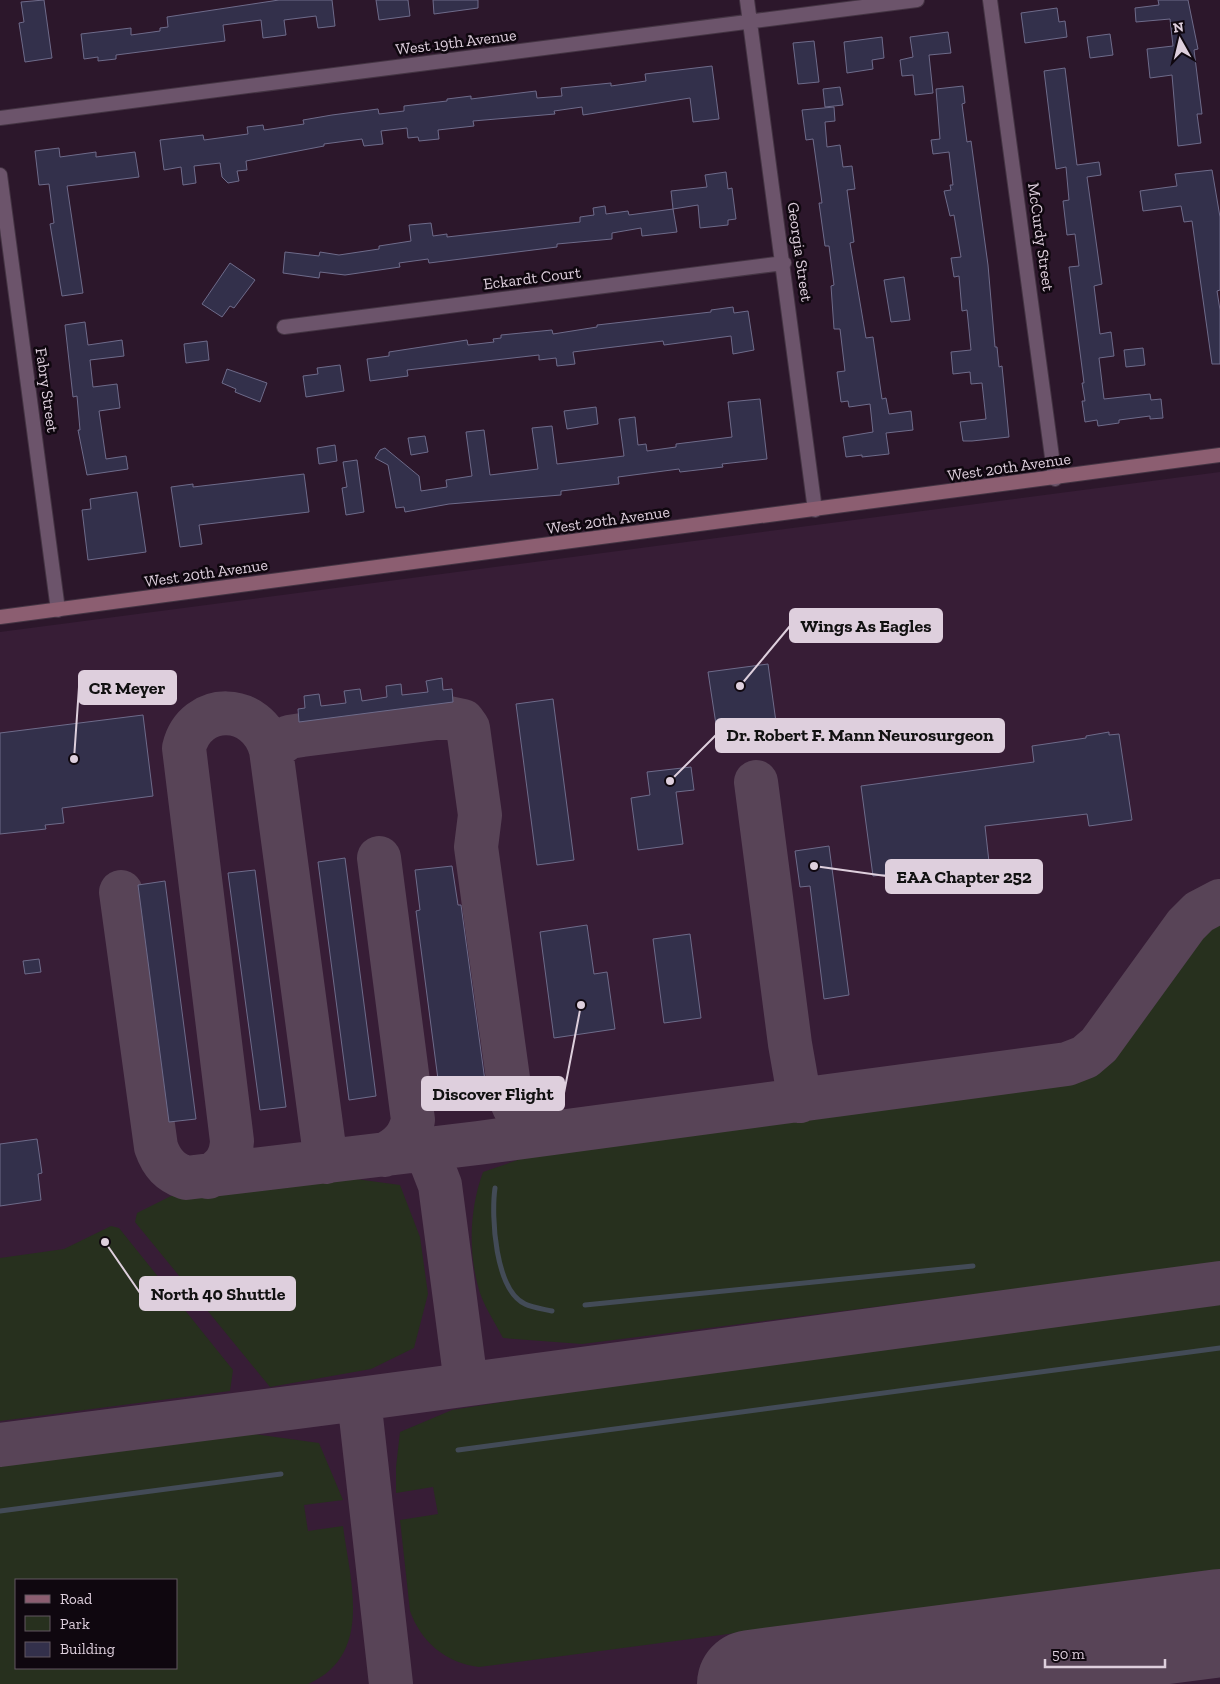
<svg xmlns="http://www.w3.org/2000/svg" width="1220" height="1684" viewBox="0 0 1220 1684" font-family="'Zilla Slab',serif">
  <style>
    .built { fill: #371d36; fill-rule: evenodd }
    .green { fill: #27301e; fill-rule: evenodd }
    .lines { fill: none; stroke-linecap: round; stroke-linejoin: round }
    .stream { stroke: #434b57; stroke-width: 5 }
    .taxiway { stroke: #584457; stroke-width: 44 }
    .runway { stroke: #584457; stroke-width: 108 }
    .building { fill: #33304b; stroke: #6e6b8a }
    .minor-casing { stroke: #443443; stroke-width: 16 }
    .secondary-casing { stroke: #443443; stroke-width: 16 }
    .minor { stroke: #6c546b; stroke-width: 14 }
    .secondary { stroke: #8c5e71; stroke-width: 14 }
    .labels { text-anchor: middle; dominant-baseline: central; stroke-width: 5; stroke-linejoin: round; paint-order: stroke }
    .street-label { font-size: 16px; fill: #decfdd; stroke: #0f070f }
    .leader { fill: none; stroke: #decfdd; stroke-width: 2 }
    .callout-dot { fill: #decfdd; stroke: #0f070f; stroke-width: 2 }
    .callout { fill: #decfdd; stroke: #decfdd; stroke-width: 2 }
    .callout-label { font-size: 18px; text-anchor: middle; font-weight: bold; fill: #111 }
  </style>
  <rect width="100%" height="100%" fill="#2c172b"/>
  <path class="built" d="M1220,472V1684H0V632ZM16,1580H176V1668H16Z"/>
  <path class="green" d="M1220,921V1263L582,1344L503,1338C495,1322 482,1304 478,1286C468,1250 470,1207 483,1172L538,1153L605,1137L1073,1075L1089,1068L1102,1058L1191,939L1207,926Z
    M341,1177L400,1185L420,1237L428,1294L414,1348L371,1369L270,1387L135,1222L137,1213L171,1196L188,1192Z
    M111,1226L119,1228L233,1370L230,1391L0,1421V1258L64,1249Z
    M1220,1304V1569L479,1667C446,1663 421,1642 410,1611L400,1520L438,1514L433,1487L396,1493V1467L400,1432L452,1410L583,1389V1386Z
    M247,1433L319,1443L343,1500L304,1505L308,1531L343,1526C350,1581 374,1655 308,1684H0V1465ZM16,1580H176V1668H16Z"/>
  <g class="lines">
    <path class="stream" d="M495,1188C491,1216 495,1290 525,1304C533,1308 544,1309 552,1311
      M585,1305L973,1266
      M458,1450L1220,1348
      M0,1511L281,1474"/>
    <path class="taxiway" d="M271,750L289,737L302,735L444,717L463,721L468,728L480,815L476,847L511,1100C518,1119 530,1128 549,1133
      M756,782L790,1044L800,1101
      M379,858L413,1120C409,1138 400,1147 384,1155
      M121,892L156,1147C162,1164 170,1172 186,1178L478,1143L1067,1064L1085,1057L1099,1045L1186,925L1199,912L1220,901
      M426,1149L440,1185L466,1383
      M208,1177C224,1168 231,1159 232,1141L184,748C195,701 258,702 271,750L326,1162
      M359,1399L391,1684
      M0,1445L359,1399L1220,1283"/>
    <path class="runway" d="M751,1684L1220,1623"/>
  </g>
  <path class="building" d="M44,0L52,58L25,62L19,23L24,22L21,2Z
    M279,0H332L335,26L318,28L316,16L284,20L286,35L263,38L261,20L223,25L225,41L116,55V59L98,61V57L84,59L81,34L131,28V35L160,31V28L168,27L167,17Z
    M376,0H408L410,16L379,20Z
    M433,0H478V8L434,14Z
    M1158,0H1188L1198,49L1194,50L1202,114H1197L1201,143L1178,146L1172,75L1150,78L1147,49L1173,46L1170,19L1136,22L1135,8L1159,5Z
    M1057,8L1059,22L1065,21L1067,37L1025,43L1021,13Z
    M948,32L951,53L929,55L933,93L915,95L913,75L902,76L900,60L913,57L910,37Z
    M1110,34L1113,55L1090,58L1087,37Z
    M882,37L884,58L872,60L873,69L847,73L844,42Z
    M814,41L819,82L798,84L793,43Z
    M712,66L719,119L693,122L690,98L583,115L582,107L554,111L555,114L473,121L474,126L438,130L439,139L419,141L418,137L408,138L407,128L381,131L383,144L364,146L362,139L324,144V146L246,161L247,170L237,171L239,181L228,183L222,177L220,163L194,166L196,183L183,185L181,167L164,170L160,140L203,135L204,140L248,134L247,127L263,125L264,130L304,124L303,120L332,115L378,109L379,114L404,111V106L447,101V99L471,96V99L536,91L537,98L562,96L561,88L611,83V86L646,81L645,74Z
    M1065,68L1077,165L1099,162L1101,175L1087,177L1102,284L1094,286L1100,334L1111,332L1114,356L1099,358L1104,399L1150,394L1151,400L1161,399L1163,418L1150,419V416L1119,420V423L1098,426L1097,420L1085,422L1082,401H1085L1082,383H1084L1069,267L1079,266L1075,234L1067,235L1063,201L1069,200L1066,167L1056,169L1044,71Z
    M963,86L965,103L962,104L967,142L971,141L988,265L995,347H997L999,367L1002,366L1009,437L972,441H963L960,422L986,419L982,383L971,384L970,372L953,374L951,352L971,350L967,310L962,311L959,276L954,277L951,258L961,257L954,215L950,216L944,191L951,190L950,185H953L949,152L933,154L931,140L940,139L936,89Z
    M840,87L843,105L825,107L823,89Z
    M834,107L835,121L825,122L827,147L840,145L843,167L852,166L855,189L847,190L854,242L850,243L866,338L873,337L882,399L886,398L889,414L911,411L913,430L886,433L889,454L862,457V455L846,457L843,437L873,432L870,404L849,407L848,401L841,402L837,372L845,371L840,329H834L831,286L834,285L829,246H825L819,203H822L813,139L806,140L802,110Z
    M59,148L60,157L96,152V157L135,152L139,177L67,186L83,293L62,296L50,224L54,223L49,184L39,185L35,151Z
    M1212,170L1220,217V290L1217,291L1220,310V364H1212L1192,221L1184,222L1181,206L1143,211L1140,191L1177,186L1175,174Z
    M726,172L728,189L732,188L736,219L728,220V225L700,228L698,205L673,209L671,191L707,187L705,175Z
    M605,206L606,214L628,211L629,215L673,209L677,232L642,236L641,228L612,233V239L557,244V247L429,263L428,259L399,263L400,267L345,275L320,272L319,278L283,273L285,252L319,256L320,252L339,255L379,249V246L411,241L409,225L431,223L433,236L447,234V237L580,222V217L594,215L593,208Z
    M230,263L255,280L234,308L230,306L222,317L202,304Z
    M904,277L910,320L891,322L884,280Z
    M733,307L734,313L748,311L754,350L733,354L731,336L664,345L663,341L573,352L575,364L557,366L556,358L539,360V355L407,370L408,376L370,381L367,359L389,356V352L467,340L468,345L494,342L493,339L501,338V335L552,330L553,334L597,327V325L711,312V310Z
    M85,322L88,345L122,340L124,356L90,360L93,387L117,384L120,408L99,411L106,459L126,456L128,469L87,475L78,430H80L77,396L73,397L65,325Z
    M207,341L209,360L186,363L184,344Z
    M1143,348L1145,365L1126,367L1124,350Z
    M340,365L344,391L306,397L303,376L318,374L317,368Z
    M227,369L267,383L260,402L235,392L236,389L222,383Z
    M760,399L767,459L722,464L723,467L680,472L679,469L618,477L619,484L561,491V495L449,504L405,512L404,507L396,508L388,465L375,458L380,450L385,448L419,476L421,491L447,487L446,480L472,476L466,432L484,430L490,475L538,469L532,428L552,426L557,464L624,456L619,419L635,417L638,445L646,444L647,451L676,447V444L732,437L728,402Z
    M596,407L598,424L567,429L564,411Z
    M425,436L428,452L411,455L408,438Z
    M335,445L337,461L319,464L317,448Z
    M357,460L364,512L346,515L342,488L347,487L343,462Z
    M304,474L309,512L199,525L202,544L180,547L171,487L193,484V487Z
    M137,492L146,552L88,560L82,510L91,509L90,499Z
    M768,664L776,722L717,731L708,672Z
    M442,678L443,690L452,689L453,702L299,722L298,709L305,708L304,696L319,694L321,706L346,703L344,691L360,689L362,701L387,697L386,686L401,684L402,695L428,692L426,681Z
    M553,699L574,860L537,865L516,704Z
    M143,715L153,796L62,808L64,823L45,825L46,829L0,834V733Z
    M1109,732V735L1119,734L1132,820L1089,826L1087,814L985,826L989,862L890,876L889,874L873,876L861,786L1034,762L1032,746L1086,738V736Z
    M691,767L694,790L676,792L683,844L638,850L631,798L650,795L647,772Z
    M829,846L849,995L824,999L810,886L800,887L795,851Z
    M345,858L376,1096L349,1100L318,862Z
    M452,866L458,905H461L485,1081L439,1087L416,911L420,910L415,870Z
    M255,870L286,1107L260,1110L228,873Z
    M165,881L196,1119L169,1122L138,885Z
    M587,925L594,974L607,972L615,1029L554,1038L540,932Z
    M690,934L701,1018L664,1023L653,939Z
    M39,959L41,972L25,974L23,961Z
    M37,1139L42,1173L38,1174L41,1200L0,1206V1144Z"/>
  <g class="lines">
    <defs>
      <path id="minor" d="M747,0L815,510
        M990,0L1055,479
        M0,118L917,0
        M0,175L58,610
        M284,327L784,263"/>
      <path id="secondary" d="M0,617L1220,455"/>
    </defs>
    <use href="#minor" class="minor-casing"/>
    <use href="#secondary" class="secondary-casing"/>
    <use href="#minor" class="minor"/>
    <use href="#secondary" class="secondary"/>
  </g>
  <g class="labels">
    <g class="street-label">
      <text transform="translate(456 42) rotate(-7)">West 19th Avenue</text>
      <text transform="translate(1041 237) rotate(82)">McCurdy Street</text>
      <text transform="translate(800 252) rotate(82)">Georgia Street</text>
      <text transform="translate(532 278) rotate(-7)">Eckardt Court</text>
      <text transform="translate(47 390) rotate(82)">Fabry Street</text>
      <text transform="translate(1009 467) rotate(-8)">West 20th Avenue</text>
      <text transform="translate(608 520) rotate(-8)">West 20th Avenue</text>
      <text transform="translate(206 573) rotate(-8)">West 20th Avenue</text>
    </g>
  </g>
  <path class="leader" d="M740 686L790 626M74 759L79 687M670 781L716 735M814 866L886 876M581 1005L564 1093M105 1242L140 1293"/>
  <g class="callout-dot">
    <circle cx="740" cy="686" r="5"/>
    <circle cx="74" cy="759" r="5"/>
    <circle cx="670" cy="781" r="5"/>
    <circle cx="814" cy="866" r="5"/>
    <circle cx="581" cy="1005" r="5"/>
    <circle cx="105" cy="1242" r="5"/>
  </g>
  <g class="callout">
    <rect x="790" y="609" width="152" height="33" rx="5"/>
    <rect x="79" y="671" width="97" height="33" rx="5"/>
    <rect x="716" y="719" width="288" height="33" rx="5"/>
    <rect x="886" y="860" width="156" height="33" rx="5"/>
    <rect x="422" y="1077" width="142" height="33" rx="5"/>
    <rect x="140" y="1277" width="155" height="33" rx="5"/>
  </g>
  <g class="callout-label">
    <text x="866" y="632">Wings As Eagles</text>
    <text x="127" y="694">CR Meyer</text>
    <text x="860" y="741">Dr. Robert F. Mann Neurosurgeon</text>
    <text x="964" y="883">EAA Chapter 252</text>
    <text x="493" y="1100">Discover Flight</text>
    <text x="218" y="1300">North 40 Shuttle</text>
  </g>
  <rect x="15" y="1579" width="162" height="90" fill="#0f070f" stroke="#625761"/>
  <rect x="25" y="1595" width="25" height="8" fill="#8c5e71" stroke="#625761"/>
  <text x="60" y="1604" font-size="15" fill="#decfdd">Road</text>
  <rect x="25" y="1616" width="25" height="15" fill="#27301e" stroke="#625761"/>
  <text x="60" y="1629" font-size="15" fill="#decfdd">Park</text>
  <rect x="25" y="1642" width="25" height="15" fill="#33304b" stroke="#625761"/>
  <text x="60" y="1654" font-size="15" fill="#decfdd">Building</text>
  <g transform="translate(1180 40) rotate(352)" stroke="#0f070f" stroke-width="4" paint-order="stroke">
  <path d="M0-4L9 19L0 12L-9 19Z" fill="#decfdd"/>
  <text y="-8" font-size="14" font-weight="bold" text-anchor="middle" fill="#decfdd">N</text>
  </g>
  <path d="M1045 1659v8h120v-8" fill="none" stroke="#decfdd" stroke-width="2.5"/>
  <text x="1052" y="1659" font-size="15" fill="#decfdd" stroke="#0f070f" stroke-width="4" paint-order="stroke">50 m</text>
</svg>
